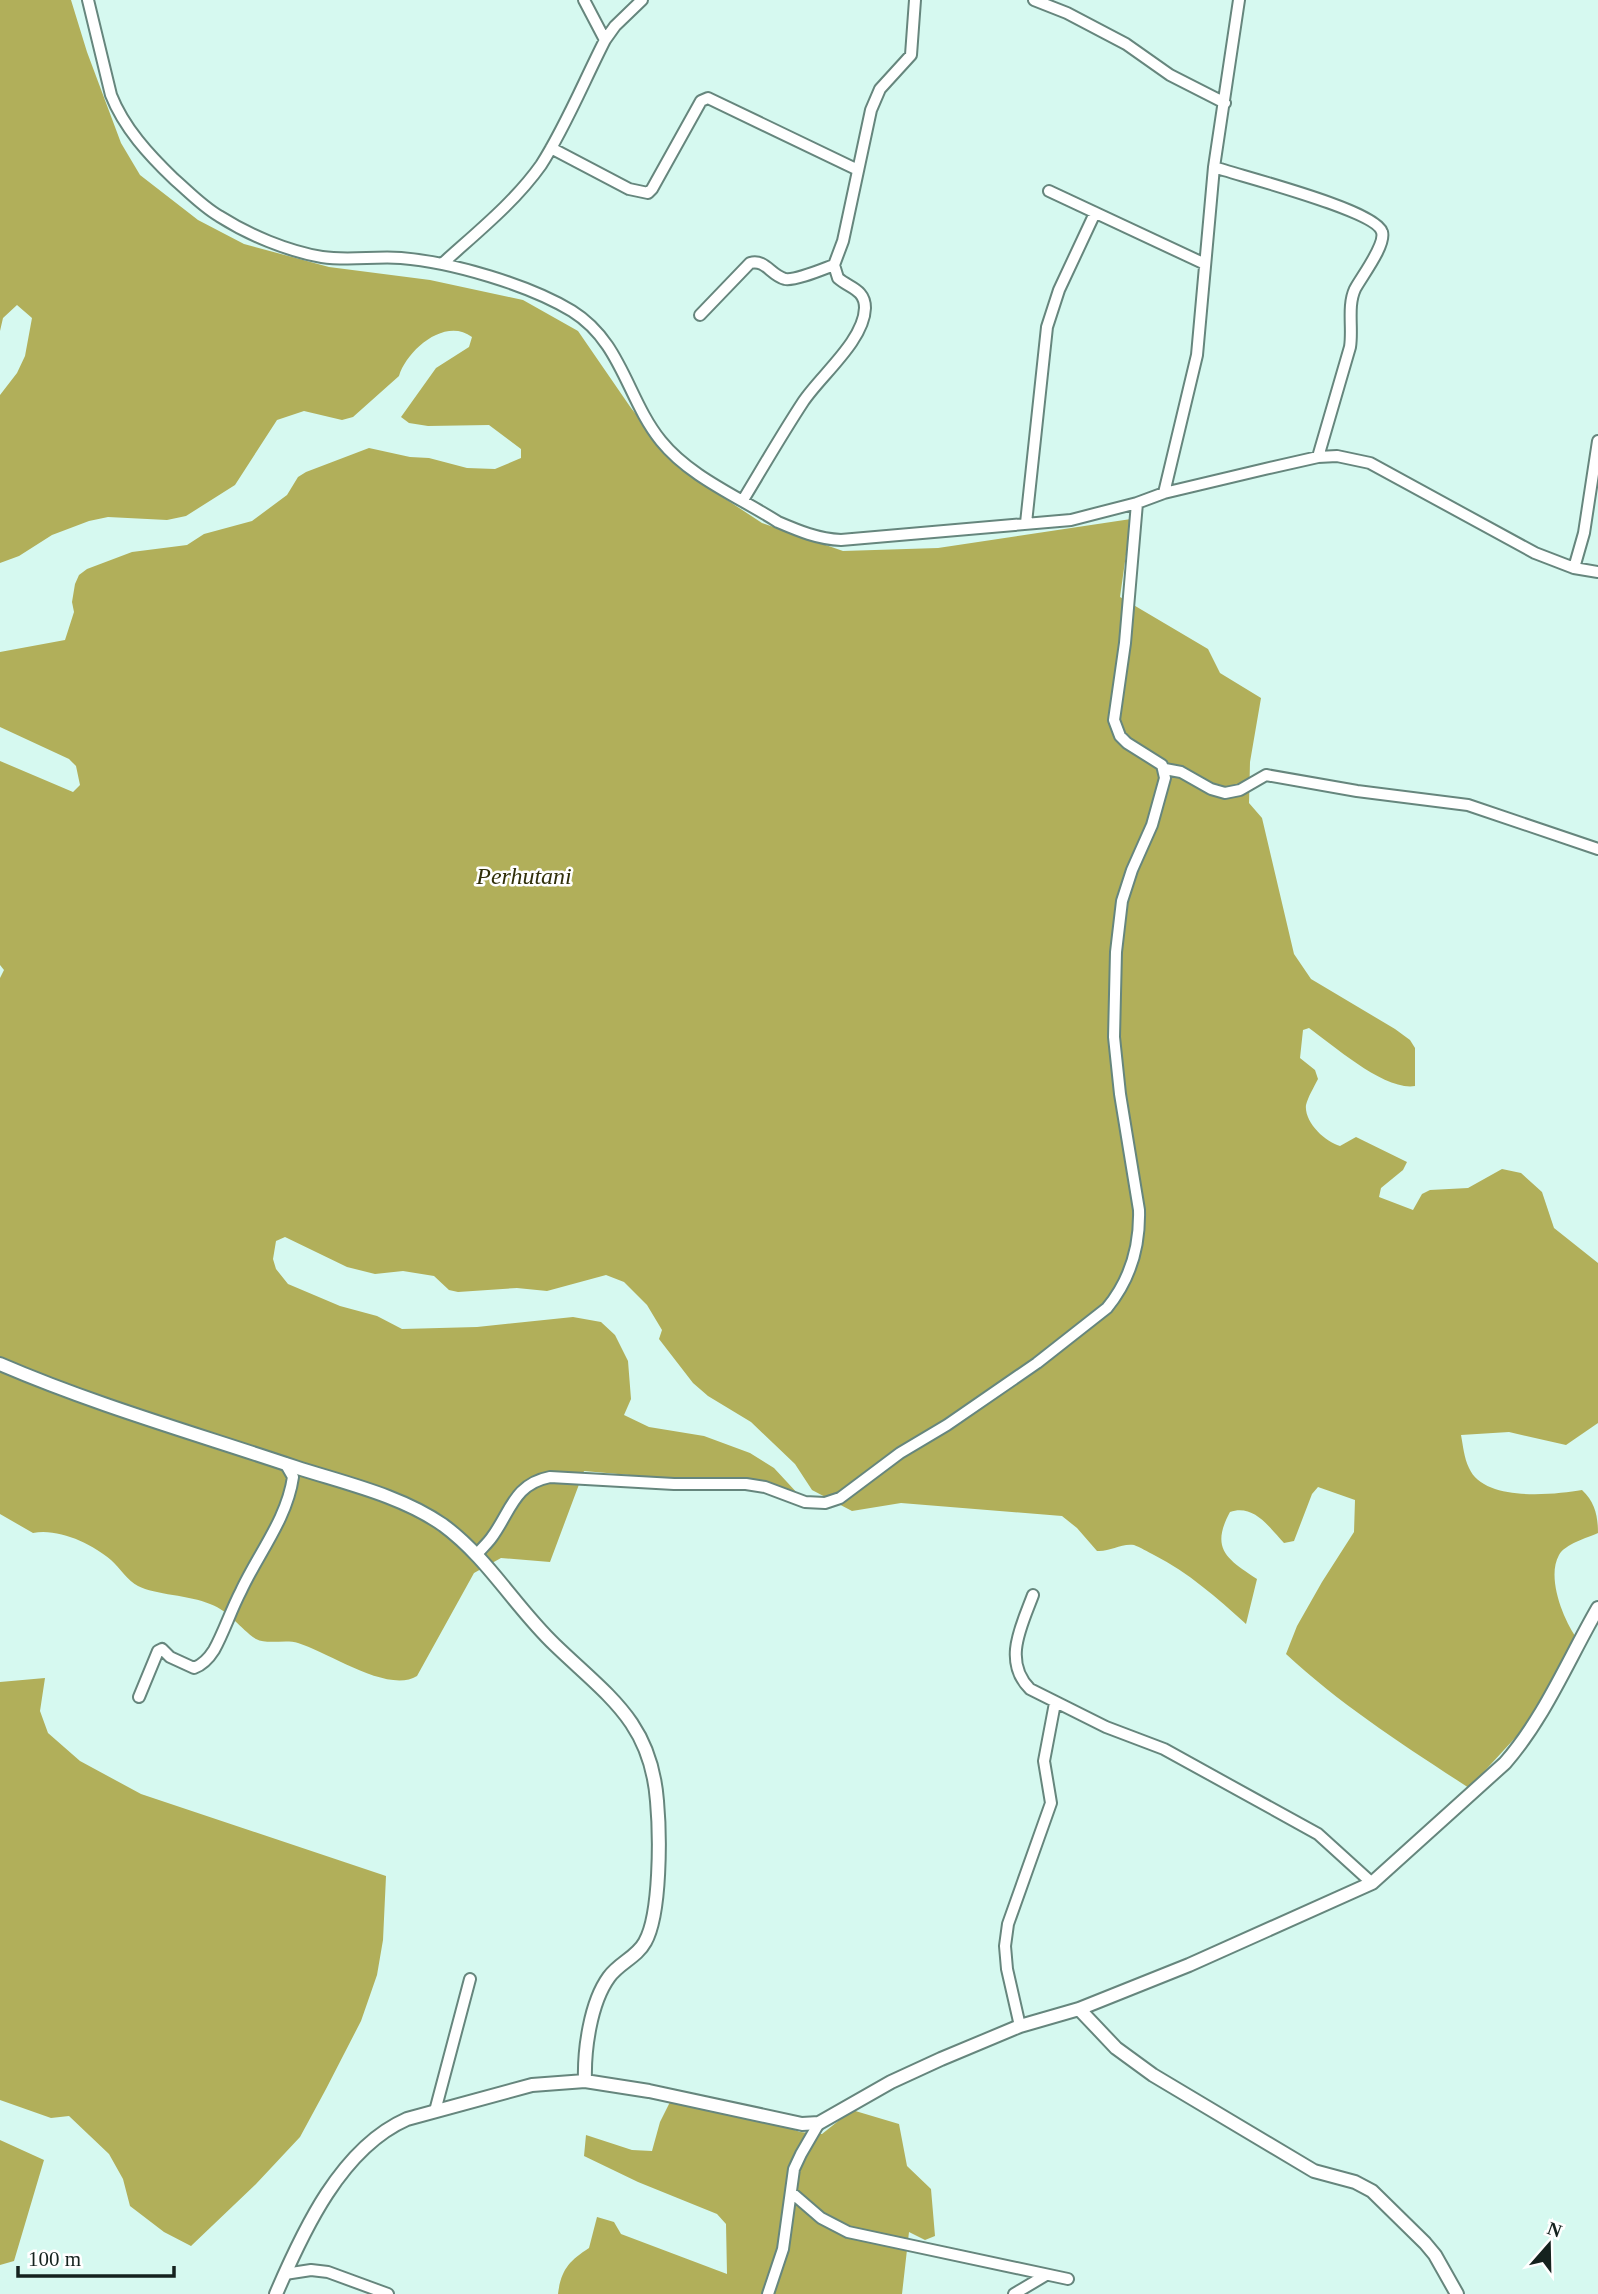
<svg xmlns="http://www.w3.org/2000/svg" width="1598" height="2294" viewBox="0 0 1598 2294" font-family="'Times New Roman',serif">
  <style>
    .forest { fill: #b1af5a }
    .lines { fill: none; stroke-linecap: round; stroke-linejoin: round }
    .minor-casing { stroke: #66867d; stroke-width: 14 }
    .tertiary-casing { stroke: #66867d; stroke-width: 16 }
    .minor { stroke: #fff; stroke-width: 10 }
    .tertiary { stroke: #fff; stroke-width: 12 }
    .labels { text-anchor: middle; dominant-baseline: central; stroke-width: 5; stroke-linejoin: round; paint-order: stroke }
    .park-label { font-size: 24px; font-style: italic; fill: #31300a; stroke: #fff }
  </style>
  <rect width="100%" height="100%" fill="#d6f9f0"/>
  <path class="forest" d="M0,0H71L87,52L121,143L140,175L198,220L244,244L329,267L430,280L523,300L578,331L631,408L680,469L762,523L843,551L938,548L1131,519L1120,597L1208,649L1220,673L1261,698L1250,762L1249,803L1262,818L1294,954L1311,979L1395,1029L1410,1040L1415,1048V1086C1385,1091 1334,1046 1309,1028L1303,1030L1300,1058L1315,1070L1318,1079C1314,1087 1308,1097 1306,1105C1304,1122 1325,1142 1340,1146L1356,1137L1407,1162L1403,1170L1381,1188L1379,1197L1413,1210L1422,1194L1430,1190L1468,1188L1502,1169L1521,1173L1542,1192L1554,1228L1598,1263V1423L1566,1445L1509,1432L1461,1435C1463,1445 1464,1458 1469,1468C1484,1502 1552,1495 1582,1490C1595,1502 1598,1516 1598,1533C1587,1538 1565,1544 1559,1555C1546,1578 1564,1621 1578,1640L1539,1712L1469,1788C1405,1746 1342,1706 1286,1654L1297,1626L1322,1582L1354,1532L1355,1500L1318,1487L1312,1494L1294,1541L1284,1543C1269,1527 1254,1504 1230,1512C1210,1549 1227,1559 1257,1579L1246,1624C1216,1597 1189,1573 1154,1555C1148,1552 1140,1547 1134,1545C1121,1543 1110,1552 1097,1551L1077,1528L1062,1516L901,1503L852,1511L812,1490L795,1464L751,1422L708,1396L693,1383L659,1339L662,1330L647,1305L624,1282L606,1275L547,1291L517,1288L458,1292L449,1290L434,1276L403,1271L375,1274L347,1267L285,1237L276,1241L273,1259L276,1269L288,1284L340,1306L377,1316L402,1329L477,1327L573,1317L601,1322L615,1335L628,1361L631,1399L624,1415L649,1427L704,1436L750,1453L774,1468L799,1495L753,1479L686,1480L584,1471L550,1562L501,1558L474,1573L417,1676C388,1694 328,1652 298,1643C286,1639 267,1645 256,1639C239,1628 231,1612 210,1604C190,1595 155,1595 138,1586C128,1581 120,1568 111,1560C92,1544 59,1528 33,1533L0,1514V978L4,970L0,965V761L73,792L80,785L76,766L69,759L0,727V652L65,640L74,612L72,602L75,584L79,575L87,569L132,552L187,545L204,534L252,521L287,495L298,477L306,472L369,448L410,457L429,458L467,468L495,469L521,458V449L489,425L428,426L409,423L401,417L436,368L469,347L472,337C445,317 407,350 399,376L353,417L342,420L304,411L277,420L235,485L186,516L167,520L108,517L89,521L52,535L19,556L0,563V395L17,373L25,356L32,318L17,305L3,318L0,331Z
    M45,1678L40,1711L48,1733L80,1761L141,1794L386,1876L383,1940L377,1975L361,2021L326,2089L300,2137L256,2184L191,2246L164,2232L130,2206L123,2179L109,2154L69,2116L51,2118L0,2100V1682Z
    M671,2100L767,2120L800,2132L822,2134L852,2110L899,2124L907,2166L931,2189L935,2236L925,2240L909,2232L902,2294H558C561,2270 569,2261 589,2248L597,2217L614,2222L621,2234L727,2274L726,2224L717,2214L638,2182L584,2156L586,2135L632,2150L652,2151L660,2122Z
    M0,2140L44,2160L14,2261L0,2265Z"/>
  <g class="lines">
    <defs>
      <path id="minor" d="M88,0L111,95C124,128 149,155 174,179C189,192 202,206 219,216C249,235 287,251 322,257C348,261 375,256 401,258C452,262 529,285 572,311C622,342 627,399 661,441C690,477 739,497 778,522C799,531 818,539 841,540L1071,520L1137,503L1164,493L1265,469L1318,457L1337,456L1370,463L1535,553L1574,568L1598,572
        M584,0L605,40
        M1034,0L1067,13L1126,44L1170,75L1225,103
        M551,148L629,189L648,193L652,189L701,101L708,98L858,170
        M1214,167C1240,176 1376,210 1382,232C1386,245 1362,276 1355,289C1347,306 1353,329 1350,347L1318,457
        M1049,191L1205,264
        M442,264C476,233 514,203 541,165C566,126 584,81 605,40L615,26L642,0
        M700,315L750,263C766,259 770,275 785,279C795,281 823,269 834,265
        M1164,493L1197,355L1214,167L1239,0
        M743,500C763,467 782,434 803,402C820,376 864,341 865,308C865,289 849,288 838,278L834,265L843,241L871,110L880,89L911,55L915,0
        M1026,523L1047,327L1059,290L1095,213
        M1574,568L1584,533L1598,441
        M1165,769L1181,772L1211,789L1225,793L1240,790L1266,775L1357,791L1468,805L1598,849
        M477,1554C482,1548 488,1543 492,1537C511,1511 514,1484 550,1477L674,1484H746L765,1487L805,1502L825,1503L840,1498L900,1453L947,1425L1037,1363L1107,1308C1130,1280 1140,1246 1139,1210L1120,1094L1114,1037L1116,952L1122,901L1132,870L1152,825L1165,778L1162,765L1127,743L1120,736L1114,720L1125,643L1137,503
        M1033,1595C1022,1625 1002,1661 1030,1689L1106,1727L1164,1749L1318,1834L1372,1883
        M139,1697L158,1651L162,1649L170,1657L194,1668C202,1665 209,1658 214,1650C224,1632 231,1610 241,1591C258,1554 287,1519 293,1477L285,1463
        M1020,2026L1007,1969L1005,1946L1008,1924L1051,1803L1044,1761L1055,1703
        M435,2111L470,1979
        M792,2193L821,2218L848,2232L1068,2279
        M285,2274L311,2270L328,2272L388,2294
        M768,2294L783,2249L794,2169L801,2154L819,2123
        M1014,2294L1046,2275"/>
      <path id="tertiary" d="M0,1364C95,1405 197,1434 295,1467C344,1483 400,1495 443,1525C488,1558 515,1607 555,1645C608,1696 651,1722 657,1801C660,1834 661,1914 645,1942C637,1957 619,1963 609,1977C590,2003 584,2051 585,2081
        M1079,2009L1116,2048L1153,2075L1314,2171L1355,2182L1372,2191L1425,2243L1435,2255L1457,2294
        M276,2294C303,2231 341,2148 407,2119L532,2085L585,2081L649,2091L802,2124L819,2123L891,2082L941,2059L1020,2026L1079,2009L1189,1965L1372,1883L1505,1763C1545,1717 1568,1660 1598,1608"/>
    </defs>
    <use href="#minor" class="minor-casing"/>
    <use href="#tertiary" class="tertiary-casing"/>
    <use href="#minor" class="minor"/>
    <use href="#tertiary" class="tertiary"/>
  </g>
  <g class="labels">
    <g class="park-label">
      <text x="524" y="876">Perhutani</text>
    </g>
  </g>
  <g transform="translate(1549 2245) rotate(20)" stroke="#ffffff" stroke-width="5" paint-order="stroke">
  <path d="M0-5L12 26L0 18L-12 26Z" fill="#15221e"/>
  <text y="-10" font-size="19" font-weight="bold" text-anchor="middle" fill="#15221e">N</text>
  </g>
  <path d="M18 2266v10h156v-10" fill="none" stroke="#15221e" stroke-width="3.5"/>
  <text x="28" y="2266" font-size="21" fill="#15221e" stroke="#ffffff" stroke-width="5" paint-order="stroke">100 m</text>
</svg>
